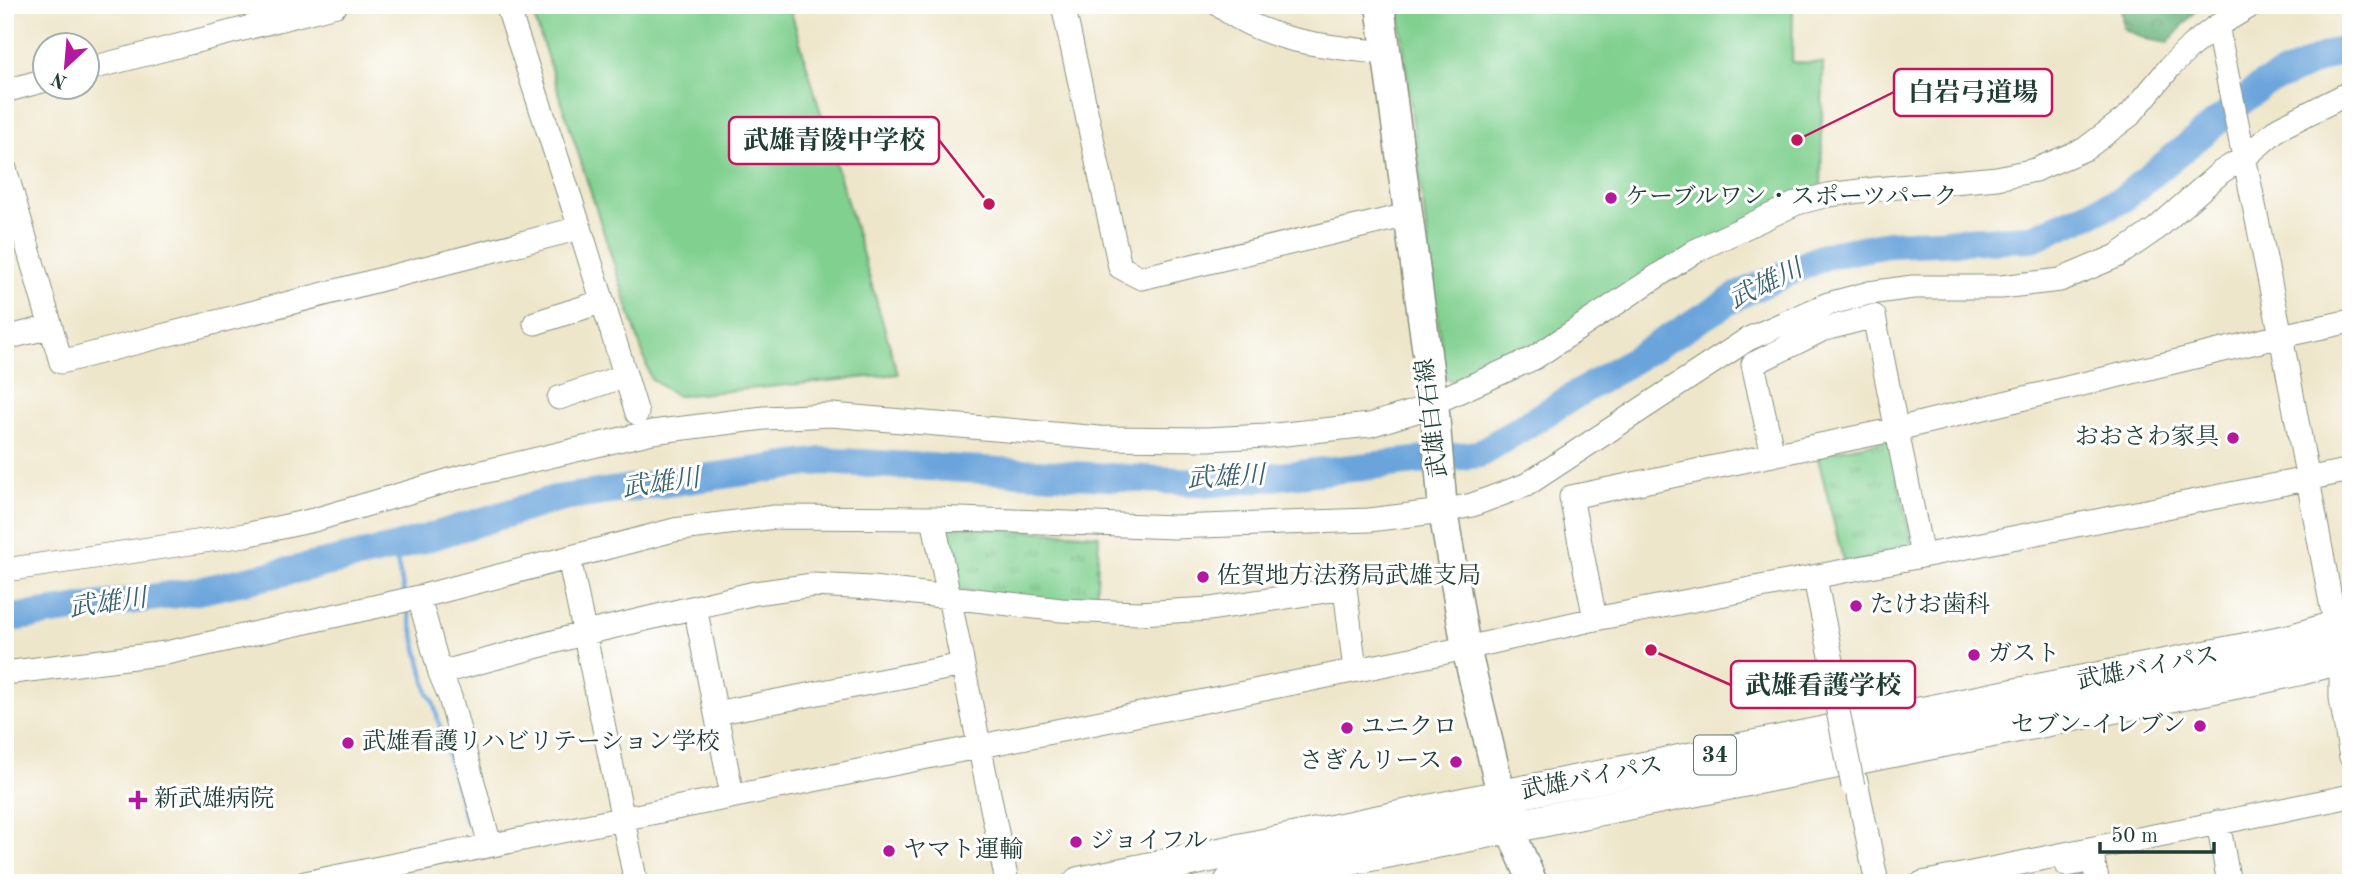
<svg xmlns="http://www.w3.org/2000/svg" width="2356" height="888" viewBox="0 0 2356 888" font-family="'Old Standard TT','Noto Serif JP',serif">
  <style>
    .forest { fill: url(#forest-crowns); stroke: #447857; stroke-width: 2 }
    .park { fill: url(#park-tufts); stroke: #508662; stroke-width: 2 }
    .pitch { fill: #81d090; stroke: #508662; stroke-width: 2 }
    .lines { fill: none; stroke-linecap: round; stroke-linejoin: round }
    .stream { stroke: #6ba4db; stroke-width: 4.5 }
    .river { stroke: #6ba4db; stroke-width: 28 }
    .minor-casing { stroke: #86927f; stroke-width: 25 }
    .major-casing { stroke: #86927f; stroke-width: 31 }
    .highway-casing { stroke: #86927f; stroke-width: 34 }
    .minor { stroke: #fff; stroke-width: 23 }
    .major { stroke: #fff; stroke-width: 28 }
    .highway { stroke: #fff; stroke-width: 32 }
    .minor-bridge-casing { stroke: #86927f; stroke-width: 25; stroke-linecap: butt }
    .minor-bridge { stroke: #fff; stroke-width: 23 }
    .poi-dot { fill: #b5179e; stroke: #fff; stroke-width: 2.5 }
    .labels { text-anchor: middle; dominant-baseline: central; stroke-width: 6; stroke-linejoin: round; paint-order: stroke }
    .shield { fill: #fff; stroke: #627771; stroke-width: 2 }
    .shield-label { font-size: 23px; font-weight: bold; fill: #1f3d34 }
    .poi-label { font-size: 24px; fill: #1f3d34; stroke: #fff; text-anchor: start }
    .street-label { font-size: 24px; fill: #1f3d34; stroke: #fff }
    .water-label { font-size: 26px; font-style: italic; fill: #3a616e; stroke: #fff }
    .leader { fill: none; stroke: #c2185b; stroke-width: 2.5 }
    .callout-dot { fill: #c2185b; stroke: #fff; stroke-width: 2.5 }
    .callout { fill: #fff; stroke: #c2185b; stroke-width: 2.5 }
    .callout-label { font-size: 26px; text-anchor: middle; font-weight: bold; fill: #1f3d34 }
  </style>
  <defs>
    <pattern id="forest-crowns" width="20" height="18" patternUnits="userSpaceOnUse" patternTransform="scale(1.75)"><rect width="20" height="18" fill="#68b27a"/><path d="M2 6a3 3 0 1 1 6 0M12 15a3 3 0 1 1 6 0" fill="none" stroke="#559265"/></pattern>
    <pattern id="park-tufts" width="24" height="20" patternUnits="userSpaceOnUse" patternTransform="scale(1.75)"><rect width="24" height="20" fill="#81d090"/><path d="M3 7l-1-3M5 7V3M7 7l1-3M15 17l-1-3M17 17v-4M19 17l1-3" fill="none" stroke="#69aa76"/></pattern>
  </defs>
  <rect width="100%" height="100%" fill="#fff"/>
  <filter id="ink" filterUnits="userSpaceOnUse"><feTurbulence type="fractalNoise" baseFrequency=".0143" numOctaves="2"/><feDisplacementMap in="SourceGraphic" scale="14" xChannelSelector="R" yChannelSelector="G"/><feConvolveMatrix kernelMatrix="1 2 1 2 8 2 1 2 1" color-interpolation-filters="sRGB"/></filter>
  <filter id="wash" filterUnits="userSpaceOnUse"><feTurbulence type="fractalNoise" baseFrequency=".00686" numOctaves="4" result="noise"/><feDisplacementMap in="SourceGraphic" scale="28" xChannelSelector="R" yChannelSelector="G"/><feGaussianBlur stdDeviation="1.57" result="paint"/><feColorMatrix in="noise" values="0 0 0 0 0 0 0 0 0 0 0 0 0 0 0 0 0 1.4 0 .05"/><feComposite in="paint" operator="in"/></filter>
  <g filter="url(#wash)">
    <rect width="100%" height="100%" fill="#eee6ca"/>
    <path class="forest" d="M2121,5H2200L2168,43L2146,39L2123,28Z"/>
    <path class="park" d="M1890,440L1913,550L1844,564L1817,454Z
      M949,526L1099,535L1096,607L954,589L942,533Z
      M2085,870L2088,883H2019Z"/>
    <path class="pitch" d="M534,5H789L898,374L677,396L651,379L532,10Z
      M1398,5H1793L1792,62L1823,63L1821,192L1532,349L1454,382L1445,378Z"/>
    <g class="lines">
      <path class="stream" d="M394,548L404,592
        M407,607L428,693L433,701L466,822"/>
      <path class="river" d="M5,619L198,591L394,548L555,499L822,461L1215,483L1479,454L1739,295L1825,256L1888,244L2032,238L2121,200L2262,85L2351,45"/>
    </g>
  </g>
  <g filter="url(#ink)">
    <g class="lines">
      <defs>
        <path id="minor" d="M1063,5L1120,267L1141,278L1408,215
          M1219,5C1267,43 1327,46 1386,53
          M2217,26L2281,336L2341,656V698L2351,757
          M88,69L336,5
          M5,91L46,80
          M5,169L51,327
          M580,228L637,413
          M535,323L601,302
          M5,338L51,327L61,362L580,228L507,5
          M559,398L624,376
          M1773,455L1753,364L1822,330L1874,316L1922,556
          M933,518L1006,877
          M569,558L636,883
          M5,570L245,535L314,520L457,478L652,432L764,418L832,415L1100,438L1207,439L1266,436L1370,425L1413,412L1534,358L1695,251L1797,203L1828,195L1876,189L1997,178L2035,170L2085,149L2130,115L2170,67L2192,45L2217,26L2252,5
          M1816,584L1842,709
          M419,597L440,673
          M695,607L732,795
          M1595,619L1571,497L1897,429L2281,336L2351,321
          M5,673L166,653L419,597L674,530L775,517L933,518L1174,527L1369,520L1443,511L1472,505L1526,485L1748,339L1828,304L1869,293L1913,287H2001L2060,280L2117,256L2156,229L2221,172L2245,157L2279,128L2351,92
          M716,713L962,665
          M1856,781L1877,883
          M2218,822L2229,883
          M490,845L450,697L440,673L586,633L755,593L813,585L872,588L1061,610L1139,613L1210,609L1345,588L1355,670
          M2067,865L2093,860L2098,883
          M305,883L1466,648L1595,619L1922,556L2351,470
          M1922,883L2351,796"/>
        <path id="major" d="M1380,5L1435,413L1443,511L1466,648L1509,827L1533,883"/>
        <path id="highway" d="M1079,883L1502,796L2292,640L2335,627L2351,625
          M1230,883L2259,678L2300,669L2351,655"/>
      </defs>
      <use href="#minor" class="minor-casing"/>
      <use href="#major" class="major-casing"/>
      <use href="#highway" class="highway-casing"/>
      <use href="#minor" class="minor"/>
      <use href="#major" class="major"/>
      <use href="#highway" class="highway"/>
      <defs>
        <path id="minor-bridge" d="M1837,706L1853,786"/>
      </defs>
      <use href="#minor-bridge" class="minor-bridge-casing"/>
      <use href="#minor-bridge" class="minor-bridge"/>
    </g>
  </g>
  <g class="poi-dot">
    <circle cx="1611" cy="198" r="7"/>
    <circle cx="2233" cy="438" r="7"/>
    <circle cx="1203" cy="577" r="7"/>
    <circle cx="1856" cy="606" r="7"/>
    <circle cx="1974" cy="655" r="7"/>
    <circle cx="2200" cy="726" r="7"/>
    <circle cx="1347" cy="728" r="7"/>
    <circle cx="348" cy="743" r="7"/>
    <circle cx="1456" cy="762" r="7"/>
    <path d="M134.5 789.5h7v7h7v7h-7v7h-7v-7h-7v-7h7z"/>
    <circle cx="1076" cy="842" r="7"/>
    <circle cx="889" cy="851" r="7"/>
  </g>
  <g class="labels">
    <rect class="shield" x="1694" y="735.5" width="42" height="39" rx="5"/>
    <g class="shield-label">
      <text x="1715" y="755">34</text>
    </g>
    <g class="poi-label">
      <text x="1625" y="198">ケーブルワン・スポーツパーク</text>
      <text x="2219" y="438" text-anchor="end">おおさわ家具</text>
      <text x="1217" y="577">佐賀地方法務局武雄支局</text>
      <text x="1870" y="606">たけお歯科</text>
      <text x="1988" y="655">ガスト</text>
      <text x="2186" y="726" text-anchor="end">セブン-イレブン</text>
      <text x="1361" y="728">ユニクロ</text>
      <text x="362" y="743">武雄看護リハビリテーション学校</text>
      <text x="1442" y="762" text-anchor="end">さぎんリース</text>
      <text x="154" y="800">新武雄病院</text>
      <text x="1090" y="842">ジョイフル</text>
      <text x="903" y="851">ヤマト運輸</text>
    </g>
    <g class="street-label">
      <text transform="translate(1433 418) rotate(-97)">武雄白石線</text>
      <text transform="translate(2148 669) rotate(-11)">武雄バイパス</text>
      <text transform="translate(1592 779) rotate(-11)">武雄バイパス</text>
    </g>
    <g class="water-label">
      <text transform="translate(1766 285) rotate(-26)">武雄川</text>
      <text transform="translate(1226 478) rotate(-3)">武雄川</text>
      <text transform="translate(661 484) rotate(-8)">武雄川</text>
      <text transform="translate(108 604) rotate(-8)">武雄川</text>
    </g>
  </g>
  <path class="leader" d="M1797 140L1894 92M989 204L939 140M1651 650L1731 685"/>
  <g class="callout-dot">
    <circle cx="1797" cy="140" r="7"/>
    <circle cx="989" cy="204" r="7"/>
    <circle cx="1651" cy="650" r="7"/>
  </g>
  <g class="callout">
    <rect x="1894" y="69" width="158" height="47" rx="7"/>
    <rect x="729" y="117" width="210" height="47" rx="7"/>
    <rect x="1731" y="661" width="184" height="47" rx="7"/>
  </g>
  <g class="callout-label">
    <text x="1973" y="101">白岩弓道場</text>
    <text x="834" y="149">武雄青陵中学校</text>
    <text x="1823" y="694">武雄看護学校</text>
  </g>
  <rect width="2356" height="888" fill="none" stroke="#fff" stroke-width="28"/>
  <g transform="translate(66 66) rotate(206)"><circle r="33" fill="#ffffff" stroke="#a5b1ae" stroke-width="2"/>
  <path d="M0-5L12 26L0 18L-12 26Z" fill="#b5179e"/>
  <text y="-10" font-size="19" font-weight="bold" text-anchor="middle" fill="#1f3d34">N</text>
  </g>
  <path d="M2100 842v10h114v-10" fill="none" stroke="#1f3d34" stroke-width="3.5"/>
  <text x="2111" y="842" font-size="21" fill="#1f3d34" stroke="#ffffff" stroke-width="5" paint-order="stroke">50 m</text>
</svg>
